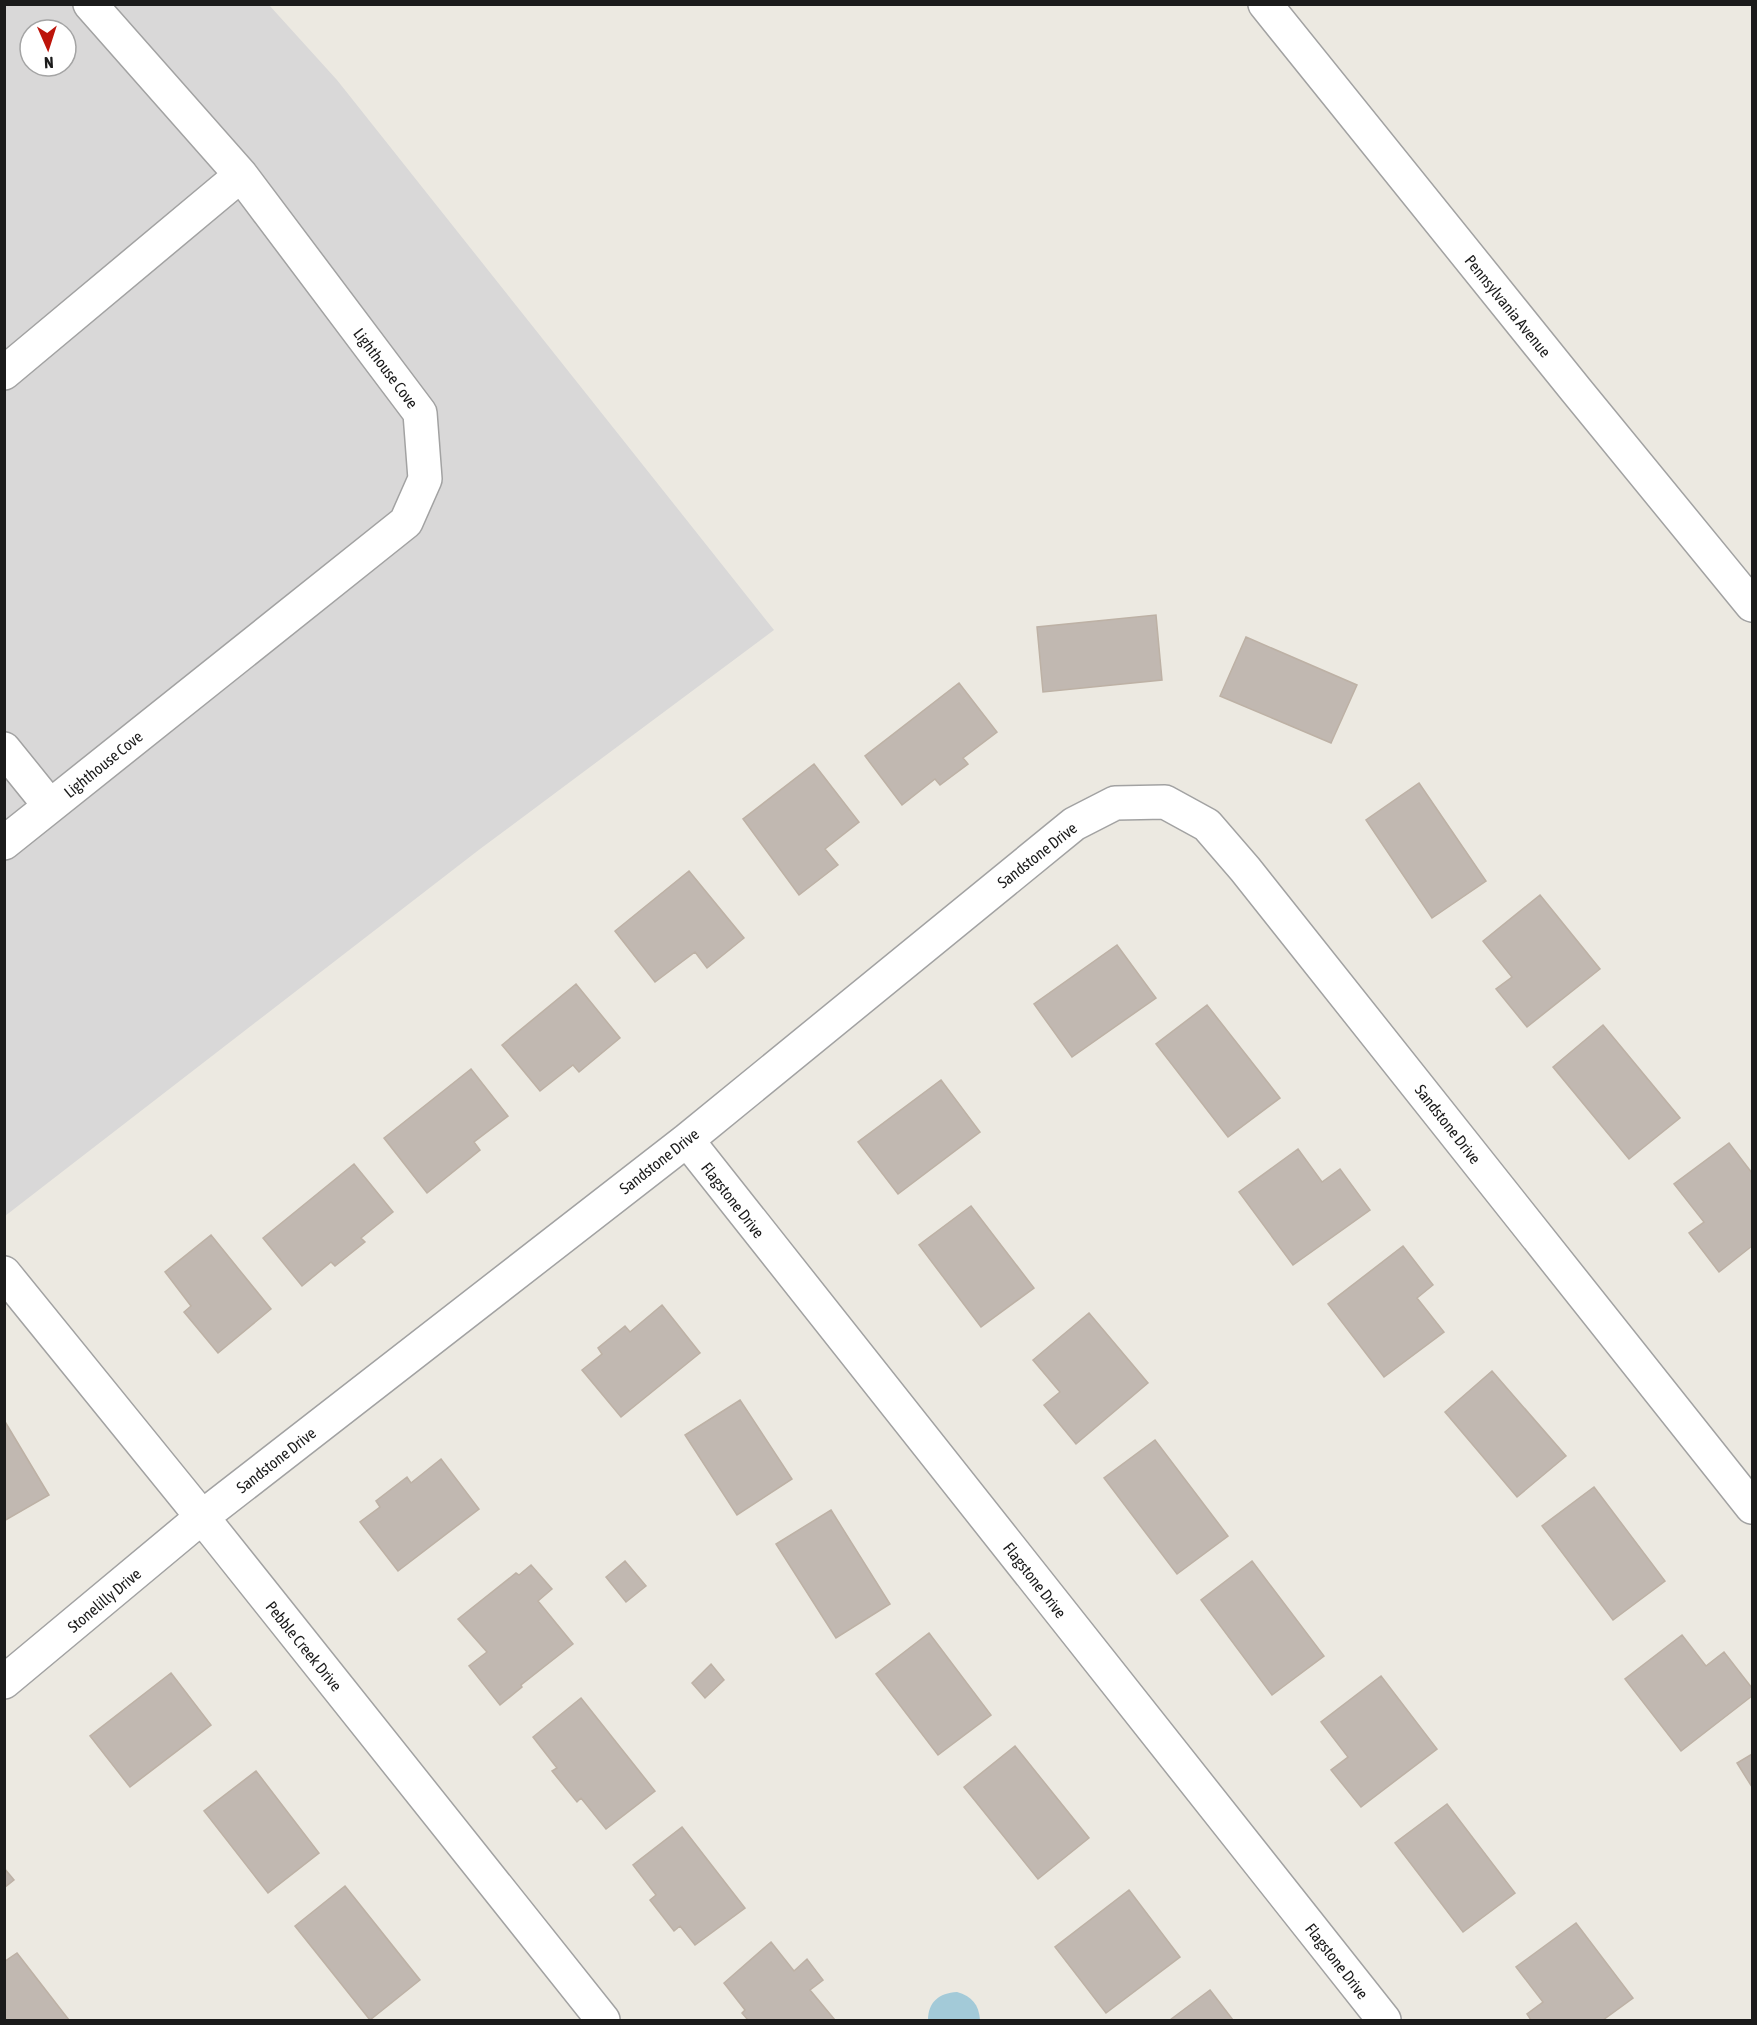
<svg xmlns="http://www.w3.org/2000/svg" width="1757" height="2025" viewBox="0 0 1757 2025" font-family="'Asap Condensed',sans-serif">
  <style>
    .residential { fill: #d9d8d8; fill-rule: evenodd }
    .water { fill: #a3cad8 }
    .building { fill: #c1b8b1; stroke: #bdb1a5; stroke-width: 1.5 }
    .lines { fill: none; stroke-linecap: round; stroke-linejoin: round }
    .minor-casing { stroke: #a2a2a2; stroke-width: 36 }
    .minor { stroke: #fff; stroke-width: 33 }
    .labels { text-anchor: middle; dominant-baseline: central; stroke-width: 4.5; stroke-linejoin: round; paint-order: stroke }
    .street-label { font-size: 16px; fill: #1b1b1b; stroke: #fff }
  </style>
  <rect width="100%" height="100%" fill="#ece9e1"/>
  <path class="residential" d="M5,5H269L337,80L774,630L480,849L5,1216ZM30,30H66V66H30Z"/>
  <path class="water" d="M957,1992C972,1996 979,2005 980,2020H928C928,2002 939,1993 957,1992Z"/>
  <path class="building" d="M1156,615L1162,680L1043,692L1037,627Z
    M1246,637L1357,685L1331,743L1220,696Z
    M959,683L997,732L963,758L968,764L940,785L935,779L902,805L865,756Z
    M814,764L859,822L825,849L838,865L799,895L743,819Z
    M1419,783L1486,881L1432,918L1366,820Z
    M689,871L744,938L707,968L695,952L655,982L615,931Z
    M1540,895L1600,969L1527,1027L1496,989L1512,977L1483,941Z
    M1117,945L1156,998L1072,1057L1034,1004Z
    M576,984L620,1038L579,1072L573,1065L540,1091L502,1045Z
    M1207,1005L1280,1098L1228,1137L1156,1044Z
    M1603,1025L1680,1118L1629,1159L1553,1067Z
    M471,1069L508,1116L474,1142L480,1150L427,1193L384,1138Z
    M941,1080L980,1132L898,1194L858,1142Z
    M1729,1143L1752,1173V1246L1719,1272L1689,1233L1704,1222L1674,1184Z
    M1298,1149L1322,1182L1340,1169L1370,1210L1293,1265L1239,1192Z
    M354,1164L393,1212L361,1238L365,1242L335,1266L331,1262L302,1286L263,1238Z
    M971,1206L1034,1288L981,1327L919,1245Z
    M211,1235L271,1309L218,1353L184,1312L191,1306L165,1272Z
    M1403,1246L1433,1285L1417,1298L1444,1332L1384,1377L1328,1304Z
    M662,1305L700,1353L621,1417L582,1370L602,1354L598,1348L625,1326L630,1332Z
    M1089,1313L1148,1383L1076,1444L1044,1405L1060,1392L1033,1360Z
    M1492,1371L1566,1456L1517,1497L1445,1412Z
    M740,1400L792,1479L737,1515L685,1435Z
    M4,1420L49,1495L4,1521Z
    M1155,1440L1228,1536L1177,1574L1104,1478Z
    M441,1459L479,1509L398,1571L360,1522L380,1507L376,1501L407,1477L411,1483Z
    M1594,1487L1665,1581L1613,1620L1542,1526Z
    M831,1510L890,1604L836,1638L776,1544Z
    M625,1561L646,1586L626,1602L606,1577Z
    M1252,1561L1324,1656L1272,1695L1201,1600Z
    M531,1565L552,1589L538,1601L573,1644L521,1685L522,1687L500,1705L469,1666L487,1652L458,1619L516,1573L519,1575Z
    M929,1633L991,1715L938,1755L876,1674Z
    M1682,1635L1706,1666L1724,1652L1752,1688V1696L1681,1751L1625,1679Z
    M711,1664L724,1680L705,1698L692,1683Z
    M171,1673L211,1725L130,1787L90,1736Z
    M1381,1676L1437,1749L1361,1807L1331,1770L1348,1757L1321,1722Z
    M581,1698L655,1791L606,1829L581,1798L577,1802L552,1771L557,1768L533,1737Z
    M1015,1746L1089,1838L1038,1879L964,1787Z
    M1752,1754V1787L1737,1763Z
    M256,1771L319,1853L268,1893L204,1811Z
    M1447,1804L1515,1893L1463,1932L1395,1843Z
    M682,1827L745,1908L695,1945L680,1926L674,1931L650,1900L656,1895L633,1865Z
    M4,1868L14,1880L4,1888Z
    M345,1886L420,1980L370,2020L295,1926Z
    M1129,1890L1180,1957L1106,2013L1055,1947Z
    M1576,1923L1633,1998L1603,2020H1531L1527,2014L1543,2002L1516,1967Z
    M771,1942L794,1971L807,1959L823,1980L810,1990L835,2020H748L742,2013L745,2010L724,1983Z
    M17,1953L69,2020H4V1962Z
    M1210,1990L1233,2020H1170Z"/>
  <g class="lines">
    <defs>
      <path id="minor" d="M1265,4L1576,390L1752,605
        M4,373L241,175
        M4,749L50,806
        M4,843L406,522L425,479L420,413L241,175L90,4
        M687,1140L1384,2020
        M4,1273L202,1517L603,2020
        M4,1682L202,1517L687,1140L1074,824L1115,803L1165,802L1207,825L1245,869L1752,1507"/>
    </defs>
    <use href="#minor" class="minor-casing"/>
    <use href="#minor" class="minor"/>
  </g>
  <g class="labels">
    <g class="street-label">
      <text transform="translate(1508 306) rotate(51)">Pennsylvania Avenue</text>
      <text transform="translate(386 368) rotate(53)">Lighthouse Cove</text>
      <text transform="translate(103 764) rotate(-39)">Lighthouse Cove</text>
      <text transform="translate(1037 855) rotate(-38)">Sandstone Drive</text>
      <text transform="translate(1448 1124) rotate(52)">Sandstone Drive</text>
      <text transform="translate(659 1161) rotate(-38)">Sandstone Drive</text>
      <text transform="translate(733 1200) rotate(52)">Flagstone Drive</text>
      <text transform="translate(276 1460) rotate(-38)">Sandstone Drive</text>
      <text transform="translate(1035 1580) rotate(52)">Flagstone Drive</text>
      <text transform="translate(104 1600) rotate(-40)">Stonelilly Drive</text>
      <text transform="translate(304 1646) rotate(51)">Pebble Creek Drive</text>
      <text transform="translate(1337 1961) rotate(52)">Flagstone Drive</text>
    </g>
  </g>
  <rect width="1757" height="2025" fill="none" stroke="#1b1b1b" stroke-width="12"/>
  <g transform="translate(48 48) rotate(177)"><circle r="28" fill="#ffffff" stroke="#a4a4a4" stroke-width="1.5"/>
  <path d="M0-4.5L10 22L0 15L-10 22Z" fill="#bd140a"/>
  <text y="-9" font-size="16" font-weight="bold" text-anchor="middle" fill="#1b1b1b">N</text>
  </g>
</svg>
